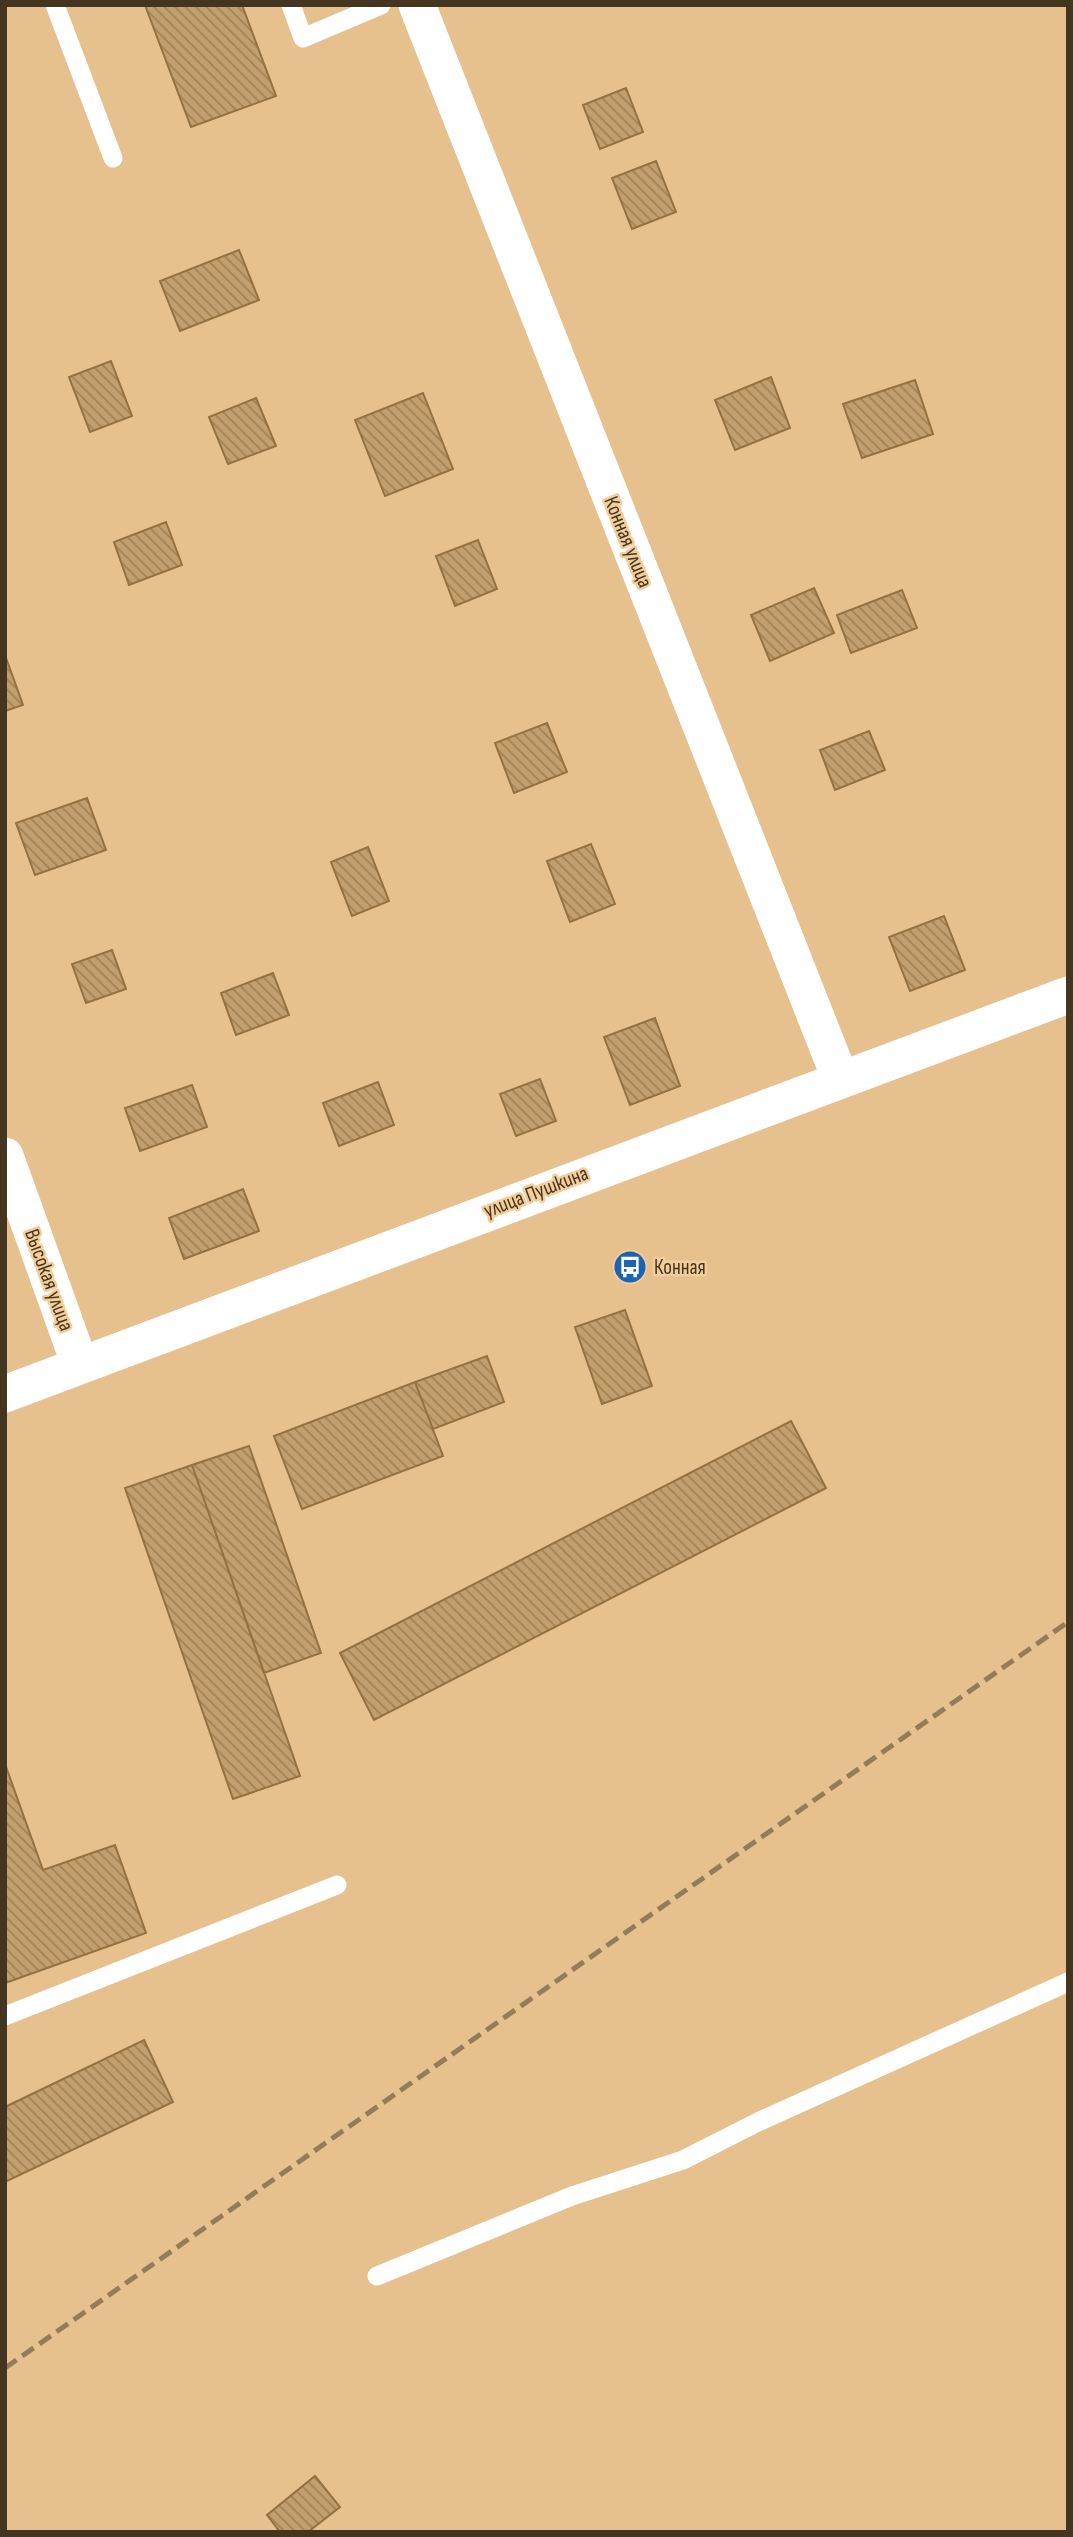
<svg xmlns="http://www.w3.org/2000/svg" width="1073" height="2537" viewBox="0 0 1073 2537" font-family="'Sofia Sans Condensed',sans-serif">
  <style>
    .building { fill: url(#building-back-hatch); stroke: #947140; stroke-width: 2 }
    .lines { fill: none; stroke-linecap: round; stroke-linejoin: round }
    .lane { stroke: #fff; stroke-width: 19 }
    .street { stroke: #fff; stroke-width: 37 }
    .rail { stroke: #957b57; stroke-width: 5; stroke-dasharray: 14 7; stroke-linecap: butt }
    .labels { text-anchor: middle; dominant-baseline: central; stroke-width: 5; stroke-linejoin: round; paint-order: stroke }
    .street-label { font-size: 21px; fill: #443520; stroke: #f4ce9a }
    .poi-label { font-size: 21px; fill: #443520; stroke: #f4ce9a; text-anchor: start }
  </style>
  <defs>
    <pattern id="building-back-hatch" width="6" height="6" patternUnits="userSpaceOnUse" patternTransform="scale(1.75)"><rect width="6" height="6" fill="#c39f6d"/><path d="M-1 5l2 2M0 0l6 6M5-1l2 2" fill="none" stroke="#a08259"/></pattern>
  </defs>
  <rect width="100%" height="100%" fill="#e6c18e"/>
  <path class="building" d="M145,5H242L276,96L191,127Z
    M626,88L643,132L600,149L583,105Z
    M656,161L676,212L632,229L612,178Z
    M239,250L259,300L180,331L160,281Z
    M111,361L132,416L90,432L69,377Z
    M771,377L790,428L735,450L715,400Z
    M915,380L933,434L862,458L843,404Z
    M423,393L453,469L385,496L355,420Z
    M256,398L276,446L228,464L209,417Z
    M166,522L182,565L129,585L114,542Z
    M478,540L497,589L455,606L436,556Z
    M814,588L834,633L770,661L751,615Z
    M902,590L917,628L851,653L837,615Z
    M5,655L23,705L5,711Z
    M547,723L567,772L514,793L495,743Z
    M869,731L885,770L835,790L820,750Z
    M87,798L106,850L35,875L16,823Z
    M591,844L615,904L570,922L547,861Z
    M368,847L389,901L352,916L331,862Z
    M944,916L965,970L910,991L889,937Z
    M112,950L126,989L86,1003L72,964Z
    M273,973L289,1015L236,1035L221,993Z
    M655,1018L680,1086L630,1105L604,1037Z
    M540,1079L556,1121L516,1136L500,1094Z
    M378,1082L394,1125L339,1146L323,1103Z
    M192,1085L207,1127L140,1151L125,1108Z
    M243,1189L259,1231L184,1259L169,1218Z
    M625,1310L652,1386L602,1404L575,1327Z
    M487,1356L504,1402L433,1429L415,1382Z
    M415,1382L443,1456L302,1509L274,1436Z
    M791,1421L826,1488L374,1720L340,1653Z
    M249,1446L321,1653L264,1673L192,1465Z
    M192,1465L300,1776L233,1799L125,1488Z
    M5,1764L43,1870L115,1845L146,1933L5,1983Z
    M144,2040L173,2102L5,2182V2107Z
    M315,2476L340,2507L308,2532H280L267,2515Z"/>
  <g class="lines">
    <path class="lane" d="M55,5L113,158
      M291,5L303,38L381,5
      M5,2016L337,1885
      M377,2276L572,2196L683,2160L760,2121L1068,1982"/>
    <path class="street" d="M417,5L840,1078
      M5,1156L80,1365
      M5,1394L1068,995"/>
    <path class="rail" d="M5,2368L1068,1622"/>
  </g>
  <defs>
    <symbol id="bus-disc" viewBox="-11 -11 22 22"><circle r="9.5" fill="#1d63b3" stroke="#f4ce9a"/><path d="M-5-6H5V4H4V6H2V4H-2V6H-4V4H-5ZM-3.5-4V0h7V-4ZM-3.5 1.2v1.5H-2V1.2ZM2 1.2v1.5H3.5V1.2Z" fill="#fff"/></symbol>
  </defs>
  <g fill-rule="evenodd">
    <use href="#bus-disc" x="611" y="1248" width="38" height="38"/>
  </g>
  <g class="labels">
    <g class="street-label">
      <text transform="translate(628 542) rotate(68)">Конная улица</text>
      <text transform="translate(536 1192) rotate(-21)">улица Пушкина</text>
      <text transform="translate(49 1280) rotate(70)">Высокая улица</text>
    </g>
    <g class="poi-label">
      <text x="654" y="1267">Конная</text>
    </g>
  </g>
  <rect width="1073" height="2537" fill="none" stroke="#443520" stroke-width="14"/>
</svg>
